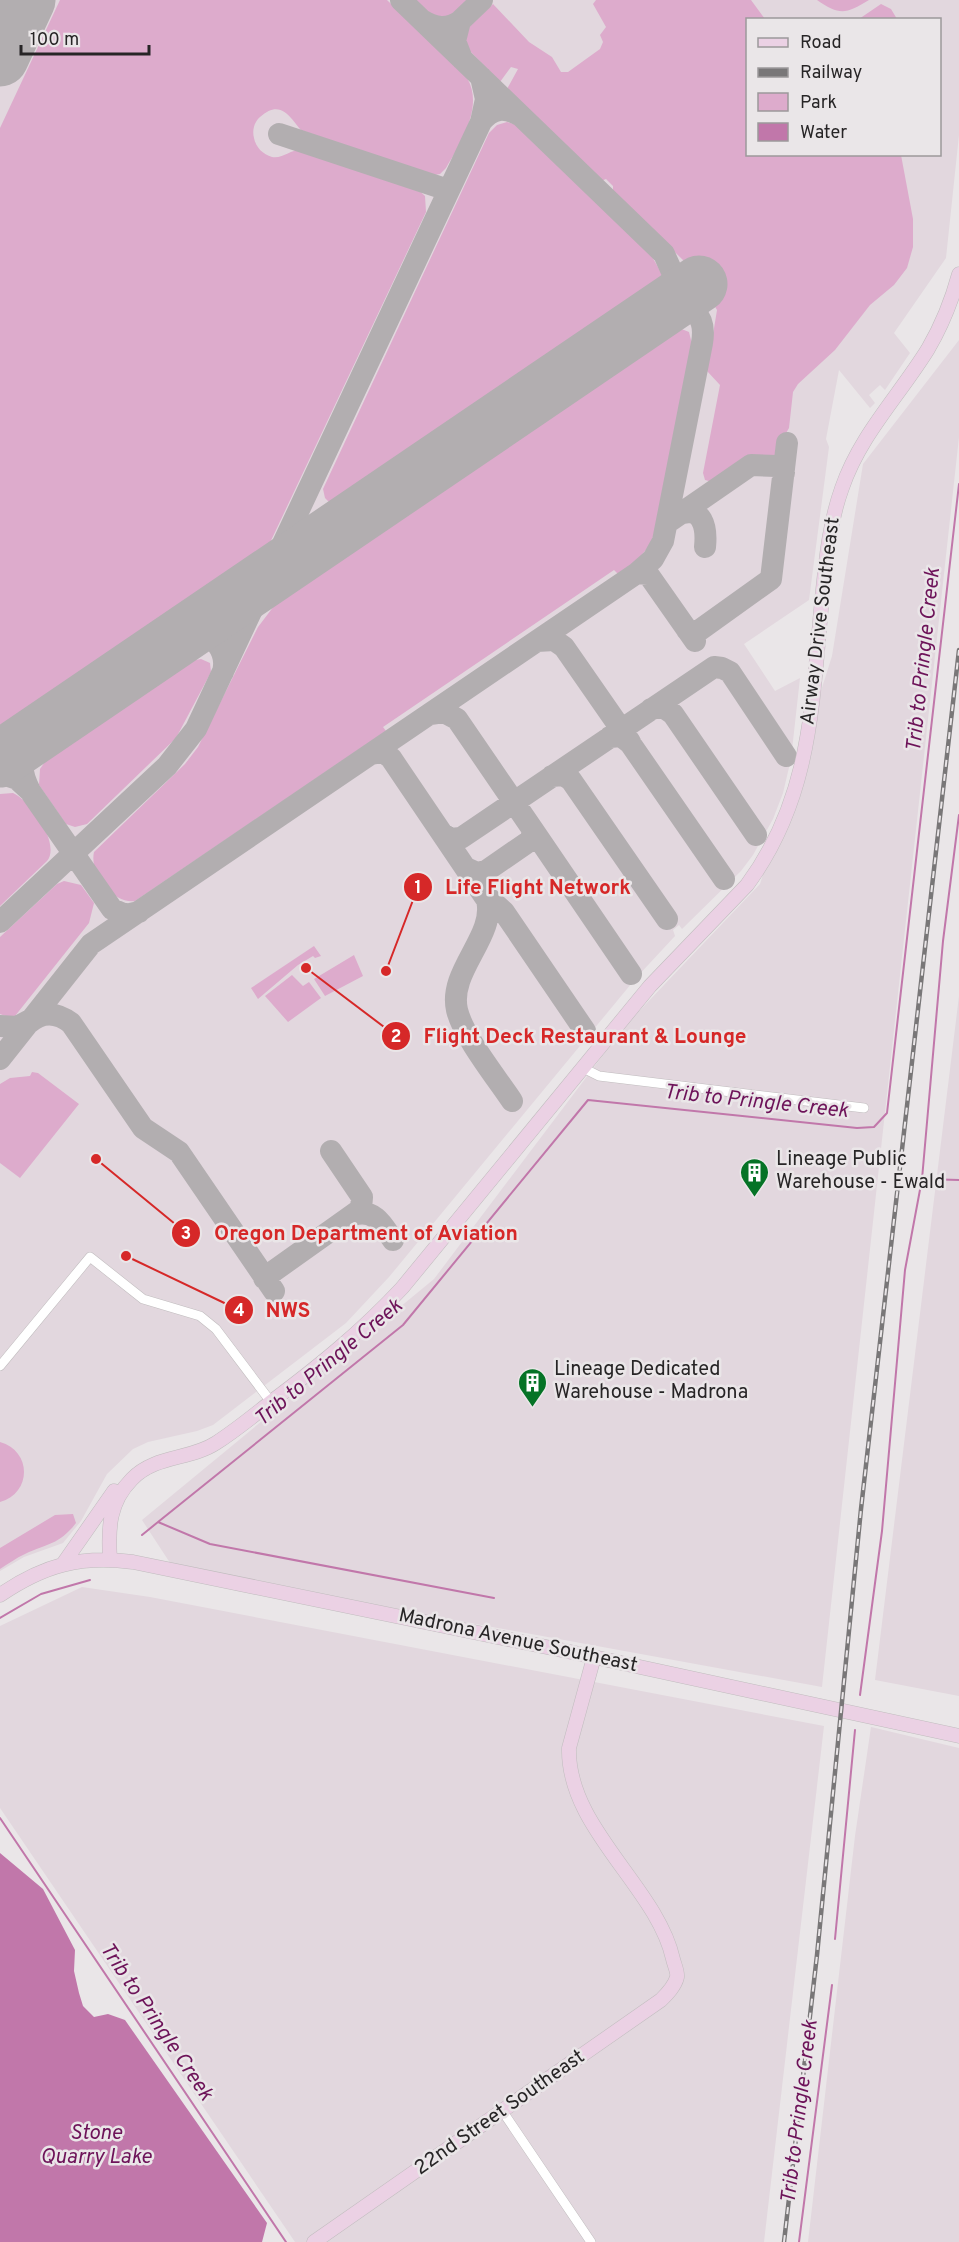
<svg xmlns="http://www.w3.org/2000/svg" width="959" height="2242" viewBox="0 0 959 2242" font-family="Overpass,sans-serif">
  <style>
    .built { fill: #e2d7de; fill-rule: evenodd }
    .green { fill: #ddabcc }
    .water { fill: #c177aa }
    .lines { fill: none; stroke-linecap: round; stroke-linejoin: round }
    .stream { stroke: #c177aa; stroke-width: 2 }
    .taxiway { stroke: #b2aeb0; stroke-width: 22 }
    .runway { stroke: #b2aeb0; stroke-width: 57 }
    .street-casing { stroke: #c0bcbe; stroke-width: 10 }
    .secondary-casing { stroke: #c0bcbe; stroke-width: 15 }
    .street { stroke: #fff; stroke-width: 9 }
    .secondary { stroke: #ebd1e4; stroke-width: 14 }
    .rail-casing { stroke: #797778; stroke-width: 4.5 }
    .rail { stroke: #eae6e8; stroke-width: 2; stroke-dasharray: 7; stroke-linecap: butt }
    .labels { text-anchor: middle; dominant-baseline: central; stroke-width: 5; stroke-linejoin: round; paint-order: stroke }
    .street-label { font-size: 20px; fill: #272526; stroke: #eae6e8 }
    .poi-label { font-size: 20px; fill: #272526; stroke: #eae6e8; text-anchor: start }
    .water-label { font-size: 21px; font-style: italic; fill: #6d1359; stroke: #eae6e8 }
    .leader { fill: none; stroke: #d62828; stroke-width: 2 }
    .callout-dot { fill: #d62828; stroke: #eae6e8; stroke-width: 2 }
    .mark-label { font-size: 18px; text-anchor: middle; font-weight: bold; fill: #fff }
    .callout-label { font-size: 21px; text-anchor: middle; font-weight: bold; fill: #d62828; stroke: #eae6e8; stroke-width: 5; stroke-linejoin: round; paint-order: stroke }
  </style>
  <rect width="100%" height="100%" fill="#eae6e8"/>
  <path class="built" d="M0,0H959V135L946,258L894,333L910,353L885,390L880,385L869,395L875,403L870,408L839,370L826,439L829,447L809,600L744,644L775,691L800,678L791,759L783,793L773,819L753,855L741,871L682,929L679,925L673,930L675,936L636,978L389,1277L346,1323L213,1425L197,1431L148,1442L133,1449L107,1474L81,1521L63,1543L24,1557L0,1571ZM748,20H940V154H748Z
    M959,340V437L822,1687L174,1569L142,1520L434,1279L625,1026L760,884L832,656L863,464Z
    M959,996V1696L875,1680Z
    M82,1587L150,1597L824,1726L764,2242H295L0,1808V1626Z
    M871,1727L959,1748V2242H808L855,1836Z"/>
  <path class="green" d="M60,0H387L467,78C484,106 461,143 446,168L440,174L429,176L307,136C293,125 284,95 260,117C254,122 252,131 254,138C256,148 263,154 272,157C284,159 292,148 303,150C339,156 379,175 414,186L425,196L426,212L267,549L255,562L0,736V128Z
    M414,0H467C445,24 437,22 414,0Z
    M596,0H751L765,19L748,20V154L901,155L913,219V247L907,268L894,285L870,305L835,350L798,384L793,392L789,428L782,440L777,458L773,461H750L716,483L705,480L703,473L720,385L707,371L717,310L714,305L683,260L613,192V186L606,179L601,181L507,89L518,69L511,67L500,82L465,46L466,30L493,4L529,42L552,57L561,72H568L600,49L603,42L600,35L606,27L593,4Z
    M817,0H869C846,14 840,16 817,0Z
    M881,4L891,9L897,19H859Z
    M507,122L517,125L651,255L662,274L660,283L653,291L342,503H330L325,498L323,489L489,133L497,125Z
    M674,326L689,332L692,344L656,528C650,551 637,561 618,574L614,570L383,727L386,731L135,901C113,904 89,873 94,852L185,764L198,747L258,627L290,585Z
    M201,659L210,663L211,672L176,738L87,824L75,827L66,824L39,785L40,769L57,744L174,664Z
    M13,793C31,801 61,844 47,861L0,906V794Z
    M64,881L81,885L94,903L89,923L15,1016L8,1017L0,1014V937L57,884Z
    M314,946L321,956L315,958L313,956L298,965L258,999L251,988Z
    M354,955L363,976L325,996L314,979Z
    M292,975L303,986L309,982L321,998L288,1022L265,996Z
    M32,1072L38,1073L79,1104L20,1178L0,1163V1084L10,1078L30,1076Z
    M0,1442C32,1451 32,1493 0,1502Z
    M73,1514L76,1523C59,1545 48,1543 25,1554C16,1558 8,1564 0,1569V1548L55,1515Z"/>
  <path class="water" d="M0,1853L43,1889L75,1950L74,1971L79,1993L83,2006L94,2017L108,2014L125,2020L267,2223L262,2242H0Z"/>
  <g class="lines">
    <path class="stream" d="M923,1179L959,1180
      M158,1522L403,1325L588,1100L857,1128L874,1127L887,1113L959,484
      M142,1535L158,1522L210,1544L494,1598
      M0,1618L41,1594L90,1580
      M860,1695L882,1531L905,1270L922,1179L943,941L959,815
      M0,1818L286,2242
      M835,1939L855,1730
      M799,2242L832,1985"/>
    <path class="taxiway" d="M422,20C435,28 447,30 460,21L455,41L462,59
      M460,21L482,0
      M0,32L19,17
      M481,77L486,99L481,122C493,107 505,107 521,116
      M279,134L448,190
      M677,515C703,504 707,528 705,547
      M667,523L751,465L776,466L784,473
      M637,573L648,574L695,641
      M687,630L697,632L771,579L787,443
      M174,641C180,639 185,635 192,634C214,631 228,653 223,672
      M537,641L554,640L564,647L630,742
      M651,709L663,707L673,714L756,835
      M430,714L444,712L457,719L533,830L531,840L486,871L477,873L466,868
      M610,737L621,736L630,743L724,879
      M371,754L383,752L391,758L487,900C496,936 448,971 457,1010C463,1036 496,1077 512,1101
      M0,773L17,779L30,791L112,909L126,915L139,912
      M552,776L563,775L571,780L667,919
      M30,791C13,758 28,751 45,729
      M533,830L631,974
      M442,833L450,839L461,838L714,667L722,668L730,672L786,756
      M483,893L504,912L585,1031
      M0,922L167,766L196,729L481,122
      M29,1023C42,1011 57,1012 71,1023L143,1128L179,1152L274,1291
      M0,1026L17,1027L32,1019
      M0,1059L91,944L637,573L653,559L663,541L702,343C707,313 692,307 666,306L673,274L664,254L401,0
      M357,1214C376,1210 383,1226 393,1240
      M264,1278L361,1209L362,1197L331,1151"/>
    <path class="runway" d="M0,58L27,0
      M0,759L699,284"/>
    <defs>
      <path id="street" d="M583,1068L599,1076L864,1108
        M0,1366L90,1257L143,1299L200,1316L216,1329L271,1402
        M503,2112L591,2242"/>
      <path id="secondary" d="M110,1559C108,1528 109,1502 132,1479C155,1455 190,1460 216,1443C235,1431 253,1416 271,1402C319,1366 361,1332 402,1288L650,986L747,885C812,797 812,703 822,599C826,561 829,524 842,488C860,435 899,396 928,349C942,325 952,300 959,274
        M63,1564L114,1491
        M0,1595C44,1565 81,1555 133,1562L566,1651L959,1736
        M314,2242L661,2000C667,1994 675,1986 677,1977C678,1972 674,1964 673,1959C657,1887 567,1828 569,1748L594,1657"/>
    </defs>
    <use href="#street" class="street-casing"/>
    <use href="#secondary" class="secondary-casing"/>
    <use href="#street" class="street"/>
    <use href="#secondary" class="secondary"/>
    <defs>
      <path id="rail" d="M784,2242L817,1955L861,1509L959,650"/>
    </defs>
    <use href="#rail" class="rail-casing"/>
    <use href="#rail" class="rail"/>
  </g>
  <defs>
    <symbol id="building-pin" viewBox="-11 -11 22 30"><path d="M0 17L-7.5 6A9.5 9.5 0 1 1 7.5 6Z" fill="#057326" stroke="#eae6e8"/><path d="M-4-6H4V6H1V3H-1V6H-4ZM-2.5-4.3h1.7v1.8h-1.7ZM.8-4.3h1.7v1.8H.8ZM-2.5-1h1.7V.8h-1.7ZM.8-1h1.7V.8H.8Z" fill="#fff"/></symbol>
  </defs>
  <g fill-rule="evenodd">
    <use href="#building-pin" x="738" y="1156" width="33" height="45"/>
    <use href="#building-pin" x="516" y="1366" width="33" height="45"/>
  </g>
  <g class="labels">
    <g class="street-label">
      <text transform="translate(821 621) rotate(-83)">Airway Drive Southeast</text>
      <text transform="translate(518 1641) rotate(12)">Madrona Avenue Southeast</text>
      <text transform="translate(500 2113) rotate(-35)">22nd Street Southeast</text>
    </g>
    <g class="poi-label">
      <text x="776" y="1160">Lineage Public<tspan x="776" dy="23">Warehouse - Ewald</tspan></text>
      <text x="554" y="1370">Lineage Dedicated<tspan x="554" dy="23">Warehouse - Madrona</tspan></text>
    </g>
    <g class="water-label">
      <text transform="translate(924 660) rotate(-84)">Trib to Pringle Creek</text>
      <text transform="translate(756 1102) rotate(6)">Trib to Pringle Creek</text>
      <text transform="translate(329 1363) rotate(-40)">Trib to Pringle Creek</text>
      <text transform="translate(156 2022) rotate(56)">Trib to Pringle Creek</text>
      <text transform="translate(800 2112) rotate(-83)">Trib to Pringle Creek</text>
      <text x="96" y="2133">Stone<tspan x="96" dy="24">Quarry Lake</tspan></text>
    </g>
  </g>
  <path class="leader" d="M386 971L418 887M306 968L396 1036M96 1159L186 1233M126 1256L239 1310"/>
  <g class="callout-dot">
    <circle cx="386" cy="971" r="6"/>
    <circle cx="306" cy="968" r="6"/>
    <circle cx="96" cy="1159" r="6"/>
    <circle cx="126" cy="1256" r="6"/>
    <circle cx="418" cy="887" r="15"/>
    <circle cx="396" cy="1036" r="15"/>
    <circle cx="186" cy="1233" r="15"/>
    <circle cx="239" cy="1310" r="15"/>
  </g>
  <g class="mark-label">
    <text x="418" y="893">1</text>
    <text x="396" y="1042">2</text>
    <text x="186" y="1239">3</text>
    <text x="239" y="1316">4</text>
  </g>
  <g class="callout-label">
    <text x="538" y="894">Life Flight Network</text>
    <text x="585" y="1043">Flight Deck Restaurant &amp; Lounge</text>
    <text x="366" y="1240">Oregon Department of Aviation</text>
    <text x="288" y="1317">NWS</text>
  </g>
  <rect x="746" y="18" width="195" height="138" fill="#eae6e8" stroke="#9c999a" stroke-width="1.5"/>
  <rect x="758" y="38" width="30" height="9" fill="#ebd1e4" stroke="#9c999a" stroke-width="1.5"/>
  <text x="800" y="48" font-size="18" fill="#272526">Road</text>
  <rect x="758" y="68" width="30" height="9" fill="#797778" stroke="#9c999a" stroke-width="1.5"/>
  <text x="800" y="78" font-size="18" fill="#272526">Railway</text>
  <rect x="758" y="93" width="30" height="18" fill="#ddabcc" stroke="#9c999a" stroke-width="1.5"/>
  <text x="800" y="108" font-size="18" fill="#272526">Park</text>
  <rect x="758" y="123" width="30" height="18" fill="#c177aa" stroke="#9c999a" stroke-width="1.5"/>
  <text x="800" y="138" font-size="18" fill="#272526">Water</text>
  <path d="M21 45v9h128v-9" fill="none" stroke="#272526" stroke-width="3"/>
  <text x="30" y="45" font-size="18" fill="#272526" stroke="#eae6e8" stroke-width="4.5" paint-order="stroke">100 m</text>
</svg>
